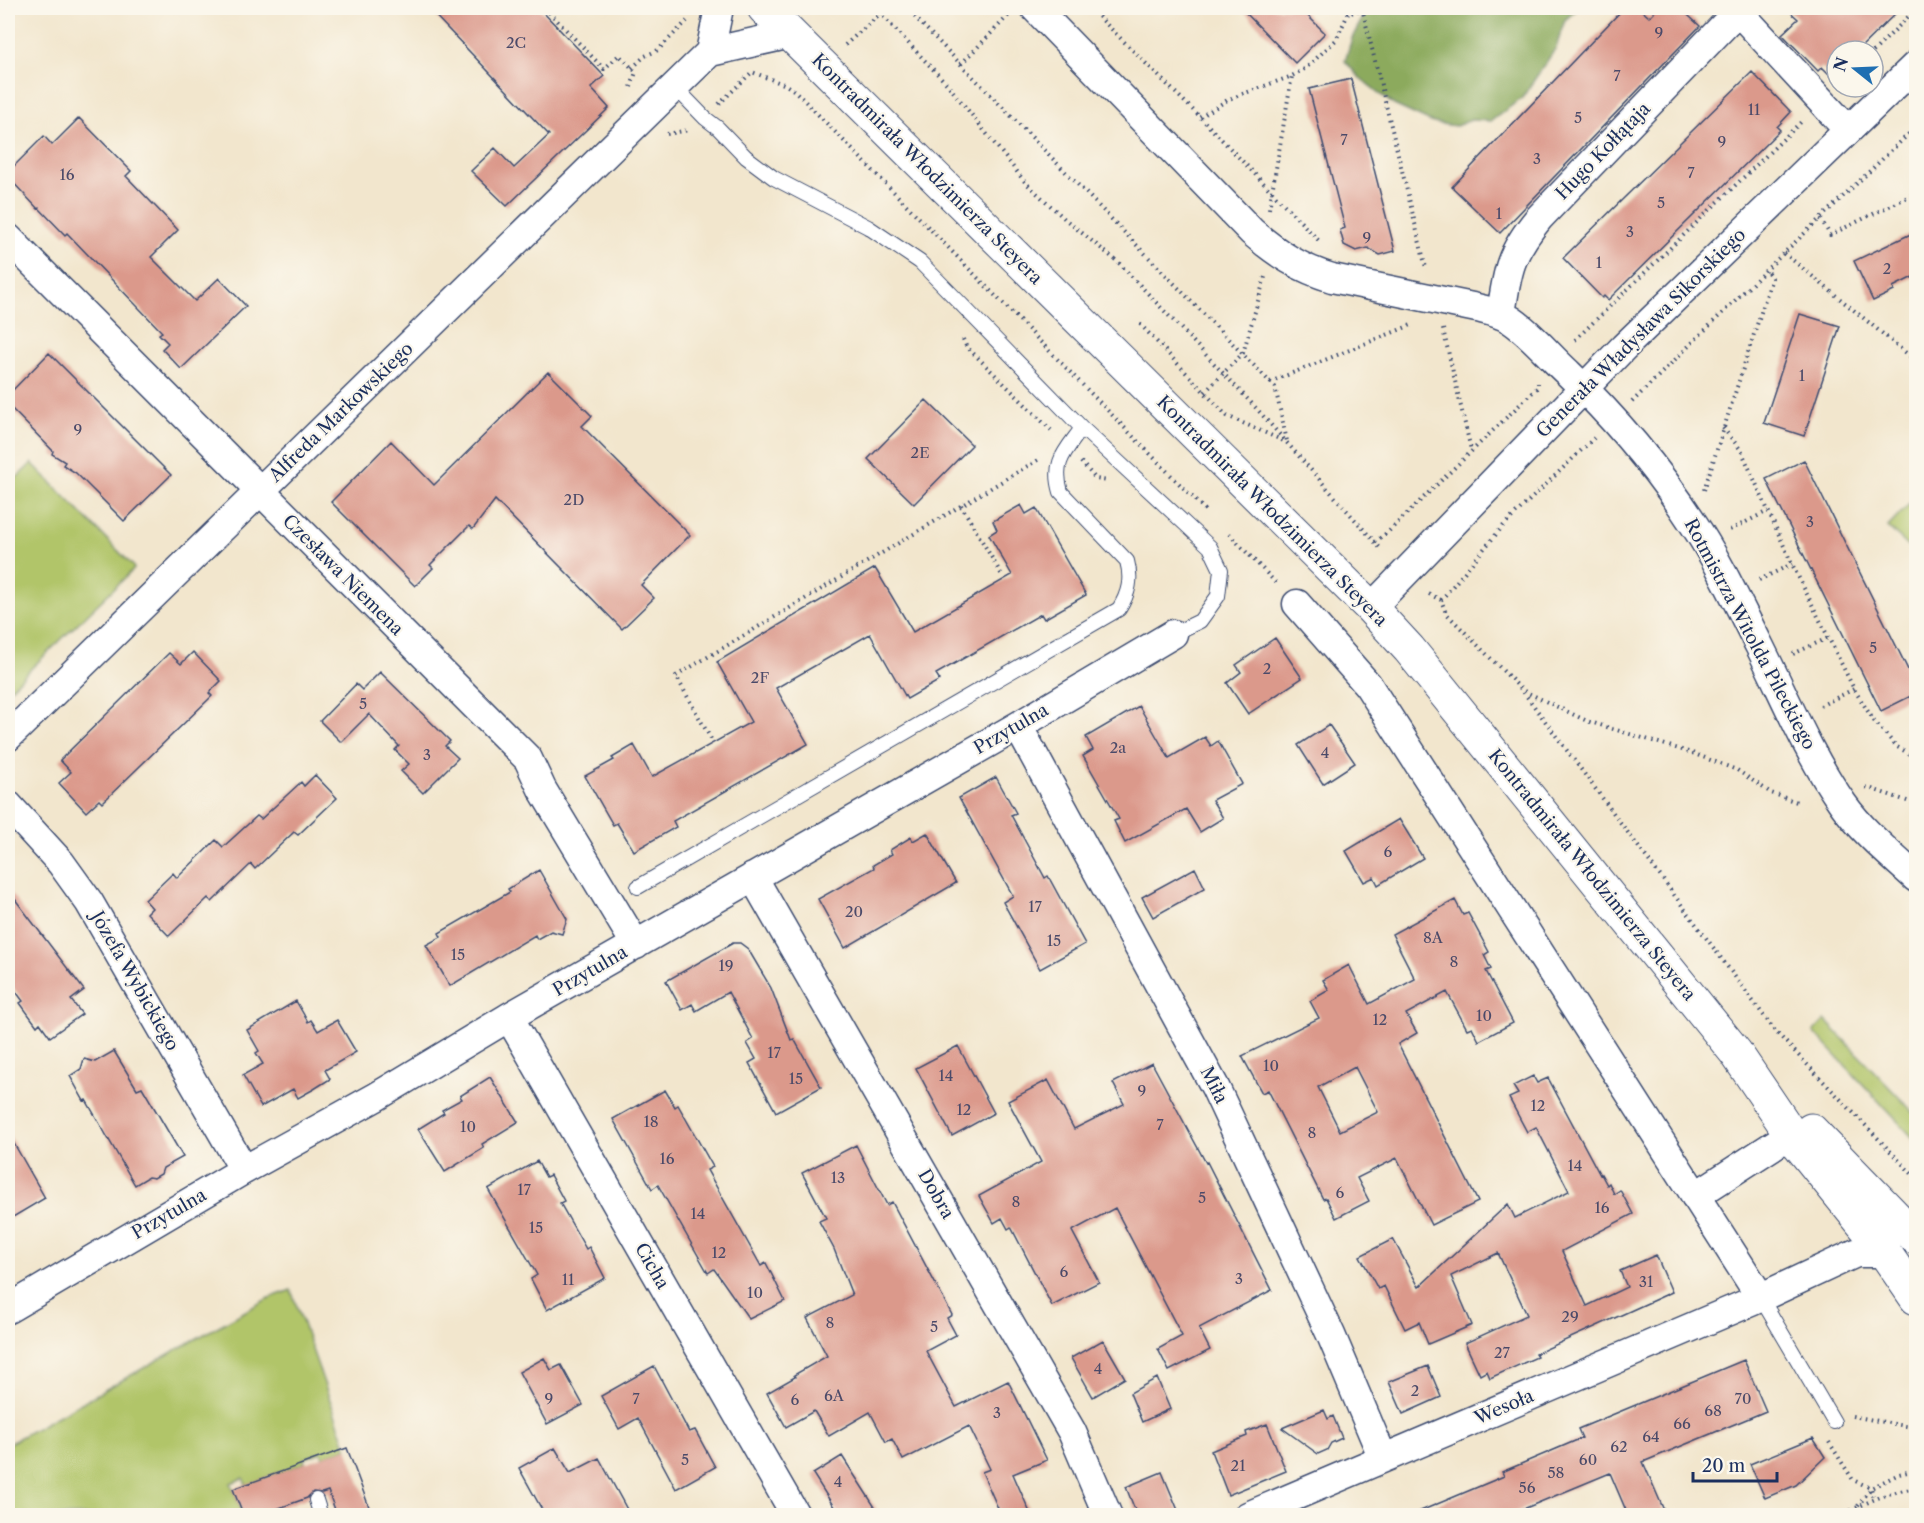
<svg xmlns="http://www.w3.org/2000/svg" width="1924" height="1523" viewBox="0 0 1924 1523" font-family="'Libre Caslon Text',serif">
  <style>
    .green { fill: #b1c569; stroke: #667a64; stroke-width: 1.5 }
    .forest { fill: #8caa5d; stroke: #546c5e; stroke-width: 1.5 }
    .building { fill: #db998b; fill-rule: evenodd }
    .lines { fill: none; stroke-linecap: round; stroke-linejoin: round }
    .service-casing { stroke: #3b4a6f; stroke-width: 16 }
    .minor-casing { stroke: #3b4a6f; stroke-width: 31 }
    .tertiary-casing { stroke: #3b4a6f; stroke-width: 35 }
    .path { stroke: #3b4a6f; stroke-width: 4; stroke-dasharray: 1.5 4.5; stroke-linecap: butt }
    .service { stroke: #fff; stroke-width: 14 }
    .minor { stroke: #fff; stroke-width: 28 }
    .tertiary { stroke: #fff; stroke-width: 33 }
    .labels { text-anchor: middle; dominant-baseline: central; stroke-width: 4.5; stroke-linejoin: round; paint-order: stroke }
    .number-label { font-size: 15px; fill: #4b4a69 }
    .street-label { font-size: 18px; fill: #1b2f5e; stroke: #fbf7ec }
  </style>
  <rect width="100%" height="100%" fill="#fbf7ec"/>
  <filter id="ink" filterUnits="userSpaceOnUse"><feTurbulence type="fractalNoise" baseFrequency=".0167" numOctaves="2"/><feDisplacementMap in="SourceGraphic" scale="12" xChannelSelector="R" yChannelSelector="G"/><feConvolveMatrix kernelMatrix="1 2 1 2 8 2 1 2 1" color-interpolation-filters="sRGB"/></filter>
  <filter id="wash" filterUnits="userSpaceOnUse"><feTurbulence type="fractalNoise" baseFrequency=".008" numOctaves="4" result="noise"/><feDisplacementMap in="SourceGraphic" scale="24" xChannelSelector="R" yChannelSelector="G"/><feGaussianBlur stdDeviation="1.35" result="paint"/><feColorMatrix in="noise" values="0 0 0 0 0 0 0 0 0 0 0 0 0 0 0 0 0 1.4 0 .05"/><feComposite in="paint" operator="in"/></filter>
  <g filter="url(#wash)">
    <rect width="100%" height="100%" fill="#f2e6cd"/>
    <path class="green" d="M32,463L133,566L134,569L8,691V486Z
      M1916,497V554L1888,527Z
      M1825,1020L1916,1115V1141L1814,1032Z
      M291,1290L347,1448L323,1457L321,1452L304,1459L305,1463L246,1485L243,1478L231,1483L243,1515L8,1516V1444L267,1299Z"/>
    <path class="forest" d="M1368,8H1579L1565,20L1556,48L1522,98L1491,121L1471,120L1456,126L1433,123L1394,105L1360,78L1345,61L1352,38Z"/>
    <g id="blocks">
      <path class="building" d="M428,8H539L604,76L591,88L609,108L507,206L471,171L495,148L514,168L549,135Z
        M1241,8H1300L1325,33L1295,63Z
        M1624,8H1639L1649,17L1658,8H1680L1700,26L1500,233L1452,187Z
        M1786,8H1901L1857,51H1837V71L1831,76L1822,67L1818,71L1782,34L1798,19Z
        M1752,72L1791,112L1777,127L1780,130L1608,300L1604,296L1602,298L1563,258Z
        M1351,79L1395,251L1380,255L1368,248L1356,251L1344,245L1340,230L1345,228L1309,89Z
        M79,118L131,171L126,176L178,230L151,257L195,301L219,278L246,306L181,369L162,349L168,343L159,334L162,332L67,233L65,235L39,208L38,209L8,177V172L44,136L52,145Z
        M1917,231V275L1893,287L1894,291L1873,301L1854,261Z
        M1800,314L1840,326L1804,436L1764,423Z
        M49,353L171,475L124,521L76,473L63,465L65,462L52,454L53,451L8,405V395Z
        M548,372L592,416L582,426L690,535L641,585L654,598L622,629L495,500L473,529L469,526L430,565L433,568L415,586L331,502L391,441L434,485Z
        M926,400L972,445L914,504L868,459Z
        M1804,460L1917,688V693L1881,711L1766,479Z
        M1021,505L1026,514L1036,508L1086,595L1044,619L1041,614L936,674L940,680L907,699L870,634L776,688L808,744L673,821L676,827L634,851L617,823L613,825L585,776L614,760L612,758L634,745L652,777L751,722L717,662L875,568L913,632L1012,575L989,535L997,530L993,521Z
        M1275,638L1302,678L1248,714L1227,683L1241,672L1236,665Z
        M193,652L221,681L209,693L212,696L102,803L99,800L86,812L59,783L71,772L60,760L169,653L181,664Z
        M380,672L450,741L445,746L458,758L423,793L401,771L409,764L395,750L399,746L369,714L341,742L320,721L356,684L362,690Z
        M1139,706L1169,758L1205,737L1211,746L1218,741L1242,784L1212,800L1223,818L1200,832L1186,809L1125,843L1114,821L1119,819L1083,756L1093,750L1086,737Z
        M1329,725L1355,763L1323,784L1298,745Z
        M315,775L337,798L298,835L294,832L255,869L251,864L212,902L208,898L169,936L147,913L152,908L145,900L173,873L177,878L216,840L223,847L257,816L261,819L301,782L304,786Z
        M996,777L1016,813L1011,815L1045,878L1048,876L1085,944L1040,969L1003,902L1013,896L959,798Z
        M1399,819L1423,858L1378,885L1374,877L1364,882L1346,851Z
        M927,833L956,883L845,948L818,899L874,868L873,865L892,854L890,850L911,837L913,841Z
        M1195,868L1205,888L1153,917L1142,897Z
        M539,870L567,919L562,934L551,931L537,939L535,935L450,986L426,945L441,937L439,933L510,892L508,889Z
        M8,890L84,990L71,1000L82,1014L50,1037L40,1023L37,1026L20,1003L23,1001L8,981Z
        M1455,900L1463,915L1468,913L1489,952L1484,955L1491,969L1486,971L1513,1023L1479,1041L1472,1027L1467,1029L1447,992L1406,1014L1417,1033L1398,1044L1478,1202L1431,1225L1397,1158L1357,1178L1369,1201L1336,1218L1326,1198L1323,1199L1268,1090L1262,1093L1242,1056L1319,1018L1310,1001L1329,990L1323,980L1349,965L1369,1004L1415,979L1392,934ZM1355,1067L1378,1112L1340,1131L1318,1087Z
        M733,943H740L748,949L771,988L791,1040L794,1039L821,1087L776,1112L749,1063L756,1059L747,1043L753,1039L728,992L696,1011L692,1004L682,1010L666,981Z
        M296,1001L308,1022L311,1020L318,1031L337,1020L356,1052L325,1070L330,1079L314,1089L298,1098L293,1089L261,1107L243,1075L263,1064L256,1053L259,1051L247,1030Z
        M958,1046L994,1113L952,1136L916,1068Z
        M114,1051L137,1089L142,1087L183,1157L163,1168L161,1174L154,1178L148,1177L135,1185L86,1100L84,1101L70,1076L81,1069L84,1059L95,1062Z
        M1152,1063L1206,1163L1207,1162L1272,1290L1199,1328L1210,1350L1169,1371L1158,1349L1182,1336L1115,1208L1072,1231L1099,1282L1052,1306L1011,1227L1008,1229L1002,1218L994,1223L979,1196L1041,1162L1008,1101L1048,1080L1074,1129L1124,1104L1113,1083Z
        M1533,1076L1537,1083L1548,1078L1600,1175L1601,1174L1607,1185L1609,1183L1614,1194L1620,1190L1633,1214L1562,1251L1587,1306L1627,1287L1620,1271L1656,1255L1672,1292L1535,1354L1537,1357L1490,1378L1487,1371L1480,1375L1465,1343L1527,1315L1498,1253L1451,1276L1472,1325L1428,1344L1419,1322L1405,1329L1384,1286L1378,1289L1360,1256L1393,1239L1419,1287L1508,1204L1515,1218L1569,1191L1536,1127L1527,1132L1509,1098L1518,1094L1513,1086Z
        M490,1077L518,1122L482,1144L484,1148L445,1172L418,1129L444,1113L442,1110L462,1099L460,1096Z
        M665,1090L675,1107L678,1105L713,1167L707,1170L761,1266L766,1263L785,1301L749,1319L714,1269L708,1273L658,1185L652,1189L613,1119Z
        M8,1133L45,1198L8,1220Z
        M856,1145L887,1205L892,1202L952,1315L947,1318L956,1335L926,1351L956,1407L1008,1381L1047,1460L1013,1474L1031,1515H1001L982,1472L990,1469L969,1426L903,1460L892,1439L886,1442L870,1412L829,1436L814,1411L786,1427L767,1393L795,1377L794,1375L827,1356L807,1318L852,1295L834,1249L819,1221L826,1218L802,1173Z
        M537,1161L546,1177L550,1175L564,1201L560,1203L586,1249L589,1247L605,1278L547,1310L531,1279L537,1275L488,1189Z
        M1103,1340L1125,1378L1093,1397L1071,1358Z
        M544,1358L551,1370L561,1365L583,1405L547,1424L519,1372Z
        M1744,1360L1766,1411L1643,1462L1666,1515H1628L1610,1473L1509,1515H1411L1504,1476L1502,1472L1582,1438L1578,1429Z
        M654,1366L689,1432L695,1430L715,1467L676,1489L638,1418L619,1429L601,1396Z
        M1428,1366L1441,1397L1403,1414L1389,1382Z
        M1157,1378L1170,1409L1142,1422L1130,1393Z
        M1324,1410L1328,1419L1333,1416L1342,1438L1331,1443L1327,1450L1318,1454L1282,1428Z
        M1267,1424L1286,1471L1228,1495L1211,1451L1247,1436L1246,1432Z
        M1813,1438L1825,1457L1796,1485L1765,1498L1750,1464Z
        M347,1448L372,1515H337L328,1491L322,1493L313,1492L307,1498L260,1515H243L233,1489Z
        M555,1448L570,1473L599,1458L630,1515H545L519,1468Z
        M842,1456L880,1515H839L813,1474Z
        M1162,1472L1180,1515H1137L1126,1487Z"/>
    </g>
  </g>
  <g filter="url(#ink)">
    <use href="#blocks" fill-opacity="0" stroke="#3b4a6f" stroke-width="1.5"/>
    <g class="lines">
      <defs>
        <path id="service" d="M675,87L705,118L718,128L746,157L774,178L868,227L920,262L1082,428L1210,547L1221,570L1218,596L1200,621L1173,634
          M638,887L1119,609C1129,593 1132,579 1127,561L1061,492C1052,462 1065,452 1082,428
          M1761,1298L1834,1422
          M316,1500L321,1516"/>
        <path id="minor" d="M1035,8L1252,232C1278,254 1299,268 1332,278L1477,308C1489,311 1501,313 1511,320C1532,334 1549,356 1568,373C1615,418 1657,468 1693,523C1718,560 1739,606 1760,647C1786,699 1809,756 1843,804C1863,832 1891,855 1916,878
          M1738,11L1848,130
          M710,52L719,8
          M8,238L528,759L542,789L636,945
          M1501,315C1507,270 1510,253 1539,218L1741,8
          M1297,604L1368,685L1761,1298
          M1371,608L1624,347L1916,65
          M1018,726L1215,1087L1331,1335L1383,1458
          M8,737L710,52L791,34
          M8,805L61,863L89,902L244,1170
          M753,877L1072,1432L1108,1516
          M509,1017L796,1516
          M1695,1196L1780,1141L1795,1140L1815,1143
          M8,1309L244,1170L376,1097L509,1017L1018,726L1173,634
          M1248,1516L1753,1301L1856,1253H1886"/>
        <path id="tertiary" d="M764,8L1371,608L1409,649L1736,1053L1795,1140L1879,1244L1916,1298
          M1811,1130L1916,1238"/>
      </defs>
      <use href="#service" class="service-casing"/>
      <use href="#minor" class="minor-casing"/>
      <use href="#tertiary" class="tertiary-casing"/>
      <path class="path" d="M545,8L604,69L619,55L636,72L631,87
        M875,8L948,85L1025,182L1066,220L1118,262L1257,409L1381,549
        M906,8L1270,382L1275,387L1287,441
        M1090,8L1200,117L1321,243
        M1342,8L1348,14L1365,8
        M1362,8L1426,268
        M845,45L887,8
        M1873,52L1916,9
        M961,64L1009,15
        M632,68L645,56L658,50L687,21
        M719,104L752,72L786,85L795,91L1207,512
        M1200,117L1229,99L1292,76L1306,68L1336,40L1348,14
        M667,134L689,130
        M1269,209L1292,76
        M1821,219L1830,235L1916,193
        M1784,253L1916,361
        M1140,324L1227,416L1286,442
        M1443,329L1471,450
        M963,339L966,346L1051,430
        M1575,340L1803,120
        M1270,382L1414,324
        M1205,392L1243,353L1265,277
        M1632,402L1766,270L1916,127
        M1723,428L1741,450L1792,564L1854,689L1874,721L1897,747L1916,757
        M1081,462L1096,479L1108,481
        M1704,490L1772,278L1766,270
        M961,505L1003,577
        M1730,530L1768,511
        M1229,534L1278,585
        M1375,542L1389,531L1538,387V383
        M1759,580L1792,564
        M1429,594L1441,600L1446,613L1522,690L1776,1032L1916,1178
        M1441,600L1504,525L1594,438
        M1793,654L1828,638
        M1524,691L1587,721L1692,753L1737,770L1771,793L1800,803
        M1820,706L1854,689
        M711,739L676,676L1041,458
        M1866,787L1916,804
        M1852,1416L1916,1428
        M1829,1442L1853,1480L1871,1488L1874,1499
        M1858,1506L1871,1488L1899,1474L1916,1470
        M1840,1516C1864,1504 1889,1490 1916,1489"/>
      <use href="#service" class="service"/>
      <use href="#minor" class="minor"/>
      <use href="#tertiary" class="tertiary"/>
    </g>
  </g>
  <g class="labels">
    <g class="number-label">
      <text x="1659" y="32">9</text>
      <text x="516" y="42">2C</text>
      <text x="1617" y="75">7</text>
      <text x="1754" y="109">11</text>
      <text x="1578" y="117">5</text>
      <text x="1344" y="139">7</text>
      <text x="1722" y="141">9</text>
      <text x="1537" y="158">3</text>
      <text x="1691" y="172">7</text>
      <text x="67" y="174">16</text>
      <text x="1661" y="202">5</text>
      <text x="1499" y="213">1</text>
      <text x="1630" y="231">3</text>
      <text x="1367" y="237">9</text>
      <text x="1599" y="262">1</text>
      <text x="1887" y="268">2</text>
      <text x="1802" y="375">1</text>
      <text x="78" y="429">9</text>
      <text x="920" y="452">2E</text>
      <text x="574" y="499">2D</text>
      <text x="1810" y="521">3</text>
      <text x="1873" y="647">5</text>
      <text x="1267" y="668">2</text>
      <text x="760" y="677">2F</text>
      <text x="363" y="703">5</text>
      <text x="1118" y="747">2a</text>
      <text x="1325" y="752">4</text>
      <text x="427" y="754">3</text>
      <text x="1388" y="851">6</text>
      <text x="1035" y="906">17</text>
      <text x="854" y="911">20</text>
      <text x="1433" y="937">8A</text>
      <text x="1054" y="940">15</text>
      <text x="458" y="954">15</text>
      <text x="1454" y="961">8</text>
      <text x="726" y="965">19</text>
      <text x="1484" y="1015">10</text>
      <text x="1380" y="1019">12</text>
      <text x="774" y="1052">17</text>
      <text x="1271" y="1065">10</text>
      <text x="946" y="1075">14</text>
      <text x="796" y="1078">15</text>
      <text x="1142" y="1090">9</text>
      <text x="1538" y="1105">12</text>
      <text x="964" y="1109">12</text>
      <text x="651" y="1121">18</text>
      <text x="1160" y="1124">7</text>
      <text x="468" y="1126">10</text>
      <text x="1312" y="1132">8</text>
      <text x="667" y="1158">16</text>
      <text x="1575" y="1165">14</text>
      <text x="838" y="1177">13</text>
      <text x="524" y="1189">17</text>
      <text x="1340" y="1192">6</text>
      <text x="1202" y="1197">5</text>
      <text x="1016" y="1201">8</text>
      <text x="1602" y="1207">16</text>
      <text x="698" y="1213">14</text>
      <text x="536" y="1227">15</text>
      <text x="719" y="1252">12</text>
      <text x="1064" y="1271">6</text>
      <text x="1239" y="1278">3</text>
      <text x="568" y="1279">11</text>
      <text x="1646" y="1281">31</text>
      <text x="755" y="1292">10</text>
      <text x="1570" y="1316">29</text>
      <text x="830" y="1322">8</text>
      <text x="934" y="1326">5</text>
      <text x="1502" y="1352">27</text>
      <text x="1098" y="1368">4</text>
      <text x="1415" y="1390">2</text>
      <text x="834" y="1395">6A</text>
      <text x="549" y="1398">9</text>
      <text x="636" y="1398">7</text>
      <text x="1743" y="1398">70</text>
      <text x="795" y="1399">6</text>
      <text x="1713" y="1410">68</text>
      <text x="997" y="1412">3</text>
      <text x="1682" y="1423">66</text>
      <text x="1651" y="1436">64</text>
      <text x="1619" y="1446">62</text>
      <text x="685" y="1459">5</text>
      <text x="1588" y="1459">60</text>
      <text x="1238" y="1465">21</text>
      <text x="1556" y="1472">58</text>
      <text x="838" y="1481">4</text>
      <text x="1527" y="1487">56</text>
    </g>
    <g class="street-label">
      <text transform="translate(1603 151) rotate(-46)">Hugo Kołłątaja</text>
      <text transform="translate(927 169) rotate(45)">Kontradmirała Włodzimierza Steyera</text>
      <text transform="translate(1641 333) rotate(-45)">Generała Władysława Sikorskiego</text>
      <text transform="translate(341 412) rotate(-44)">Alfreda Markowskiego</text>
      <text transform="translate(1272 511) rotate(45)">Kontradmirała Włodzimierza Steyera</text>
      <text transform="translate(343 575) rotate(45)">Czesława Niemena</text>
      <text transform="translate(1750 634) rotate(62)">Rotmistrza Witolda Pileckiego</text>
      <text transform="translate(1011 729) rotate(-30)">Przytulna</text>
      <text transform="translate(1592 875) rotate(51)">Kontradmirała Włodzimierza Steyera</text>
      <text transform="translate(590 971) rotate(-30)">Przytulna</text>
      <text transform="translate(135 981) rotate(60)">Józefa Wybickiego</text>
      <text transform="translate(1214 1085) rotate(63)">Miła</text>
      <text transform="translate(936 1194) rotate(60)">Dobra</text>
      <text transform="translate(169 1214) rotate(-30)">Przytulna</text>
      <text transform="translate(652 1266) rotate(60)">Cicha</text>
      <text transform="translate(1504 1407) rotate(-23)">Wesoła</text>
    </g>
  </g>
  <rect width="1924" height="1523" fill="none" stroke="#fbf7ec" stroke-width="30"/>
  <g transform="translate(1855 69) rotate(288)"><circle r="28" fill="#fbf7ec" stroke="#a1a7b3" stroke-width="1.5"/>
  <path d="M0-4.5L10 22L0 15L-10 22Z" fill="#1f6fb2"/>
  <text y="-9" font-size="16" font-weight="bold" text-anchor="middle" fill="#1b2f5e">N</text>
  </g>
  <path d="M1693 1472v9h84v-9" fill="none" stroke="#1b2f5e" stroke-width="3"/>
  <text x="1702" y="1472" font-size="18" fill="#1b2f5e" stroke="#fbf7ec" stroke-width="4.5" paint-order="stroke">20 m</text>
</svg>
